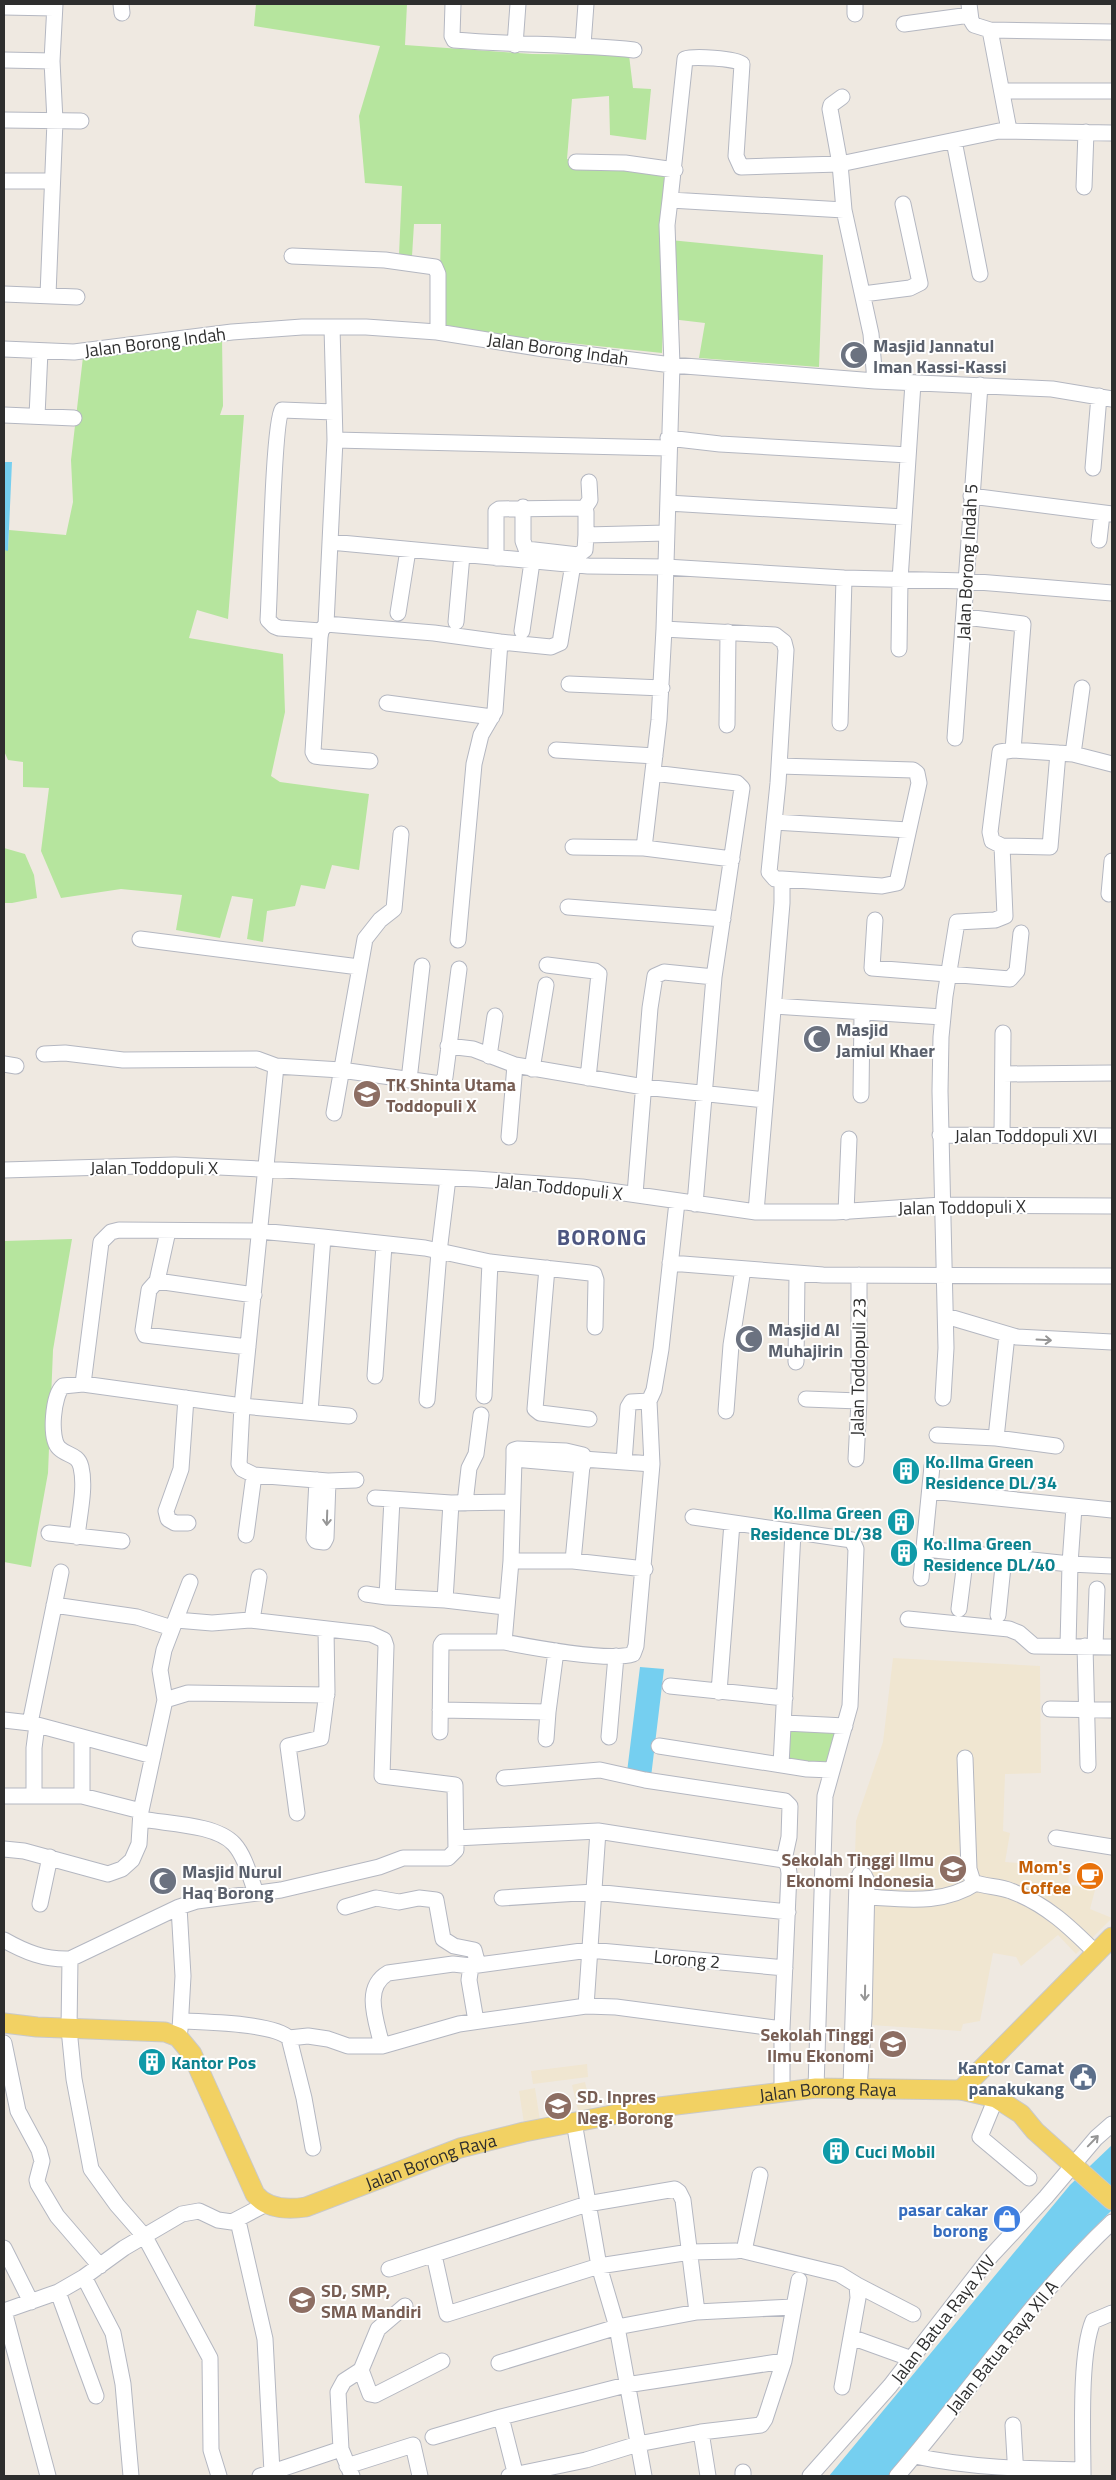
<svg xmlns="http://www.w3.org/2000/svg" width="1116" height="2480" viewBox="0 0 1116 2480" font-family="'Titillium Web',sans-serif">
  <style>
    .education { fill: #f0e6d1 }
    .green { fill: #b6e59e }
    .water { fill: #75cff0 }
    .lines { fill: none; stroke-linecap: round; stroke-linejoin: round }
    .minor-casing { stroke: #b4b7c1; stroke-width: 17 }
    .major-casing { stroke: #c9c9c9; stroke-width: 21 }
    .minor { stroke: #fff; stroke-width: 15 }
    .major { stroke: #f2d163; stroke-width: 19 }
    .oneway { stroke: #969696 }
    .labels { text-anchor: middle; dominant-baseline: central; stroke-width: 4; stroke-linejoin: round; paint-order: stroke }
    .street-label { font-size: 18px; fill: #2e2e2e; stroke: #fff }
    .worship-label { font-size: 18px; font-weight: bold; fill: #5b616d; stroke: #fff; text-anchor: start }
    .education-label { font-size: 18px; font-weight: bold; fill: #785e54; stroke: #fff; text-anchor: start }
    .culture-label { font-size: 18px; font-weight: bold; fill: #0d838f; stroke: #fff; text-anchor: start }
    .food-label { font-size: 18px; font-weight: bold; fill: #c56008; stroke: #fff; text-anchor: end }
    .service-label { font-size: 18px; font-weight: bold; fill: #4e5e75; stroke: #fff; text-anchor: end }
    .shop-label { font-size: 18px; font-weight: bold; fill: #366cbe; stroke: #fff; text-anchor: end }
    .district-label { font-size: 22px; font-weight: bold; letter-spacing: 1px; fill: #4d5680; stroke: #fff }
  </style>
  <rect width="100%" height="100%" fill="#efe9e1"/>
  <path class="education" d="M893,1658L1040,1666L1041,1773L1005,1774L1003,1831L1010,1833L1005,1862L1034,1864L1069,1875L1068,1884L1095,1890L1090,1909L1112,1918L1076,1954L1058,1935L1021,1966L1016,1957L993,1953L980,2021L963,2024L961,2031L871,2025L870,2078L849,2080L856,1821L883,1742Z
    M587,2064L588,2077L533,2084L531,2071Z
    M585,2082L592,2111L579,2114L572,2085Z
    M535,2088L540,2121L524,2123L519,2091Z
    M570,2098L573,2109L545,2114L543,2103Z"/>
  <path class="green" d="M256,4H407L405,45L532,54L629,55L633,88L651,89L646,140L610,135L609,96L572,99L567,159L668,174L662,353L514,337L439,324L441,224H414L412,256L399,255L402,186L365,183L359,116L380,46L254,26Z
    M670,240L823,255L819,367L699,358L705,323L671,319Z
    M222,338L223,406L220,415H244L228,619L197,610L189,638L283,654L285,712L271,776L280,782L369,794L359,870L332,865L325,889L301,885L295,906L267,911L263,942L247,939L253,899L232,896L220,938L176,930L182,895L121,889L61,898L41,851L49,788L23,787V762L8,760L4,751V550H8L9,530L66,535L73,502L71,460L83,357Z
    M4,848L25,854L34,875L37,898L12,903H4Z
    M72,1239L53,1350L48,1473L31,1567L4,1562V1241Z
    M785,1723L845,1726L832,1770L781,1765Z"/>
  <path class="water" d="M4,462H12L8,551L4,550Z
    M640,1667L664,1669L651,1777L627,1772Z
    M1112,2145V2210L1078,2244L888,2476H829L1070,2185Z"/>
  <g class="lines">
    <defs>
      <path id="minor" d="M121,4L122,13
        M453,4L452,36L454,40C514,45 574,44 634,50
        M969,4L971,20L974,25L990,30L1112,32
        M4,7L54,8
        M855,14V4
        M904,24L970,15
        M990,30L1009,130
        M515,45L518,4
        M583,45L586,4
        M4,60L52,61
        M1002,91H1112
        M842,97L831,105L830,109L840,164L844,210L871,334L875,381
        M4,120L81,121
        M954,141L980,274
        M576,162L625,163L675,170
        M4,181H52
        M1084,187L1086,132
        M670,200L667,225L672,365L664,629L775,635L784,642L786,650L778,783L769,872L775,879H782V903L756,1212
        M844,210L670,200L685,59C693,56 735,58 742,64L736,156L741,167L840,164L999,131L1112,133
        M292,256L385,260L435,267L438,274V332
        M4,294L77,297
        M863,294L910,288L920,283L903,204
        M48,295L55,121L52,61L55,4
        M332,327L335,440L326,624L434,633L500,642
        M4,349L74,352L232,332L302,327H366L437,332L544,349L672,365L875,381L1052,389L1112,399
        M4,415L74,418
        M37,416L40,351
        M668,438L720,444L908,455
        M335,440L668,448
        M1093,468L1099,396
        M971,496L1112,514
        M668,503L904,517
        M523,507V541L526,549L578,555L585,550L586,535
        M584,509L590,500L589,482
        M1099,540L1102,514
        M330,542L588,566L666,567L844,578L966,581L1112,593
        M496,558V511L499,509L581,508L586,512V535L667,533
        M398,613L408,550
        M965,617L1023,624L1013,750L1073,754L1112,764
        M456,622L462,555
        M326,624L321,631L320,637L313,752L315,756L322,757L370,761
        M664,629L659,720L644,848L732,859
        M321,631L279,628L274,626L268,620C270,592 273,422 282,410L334,412
        M522,631L532,562
        M899,649L900,580L913,383
        M569,684L662,688
        M387,703L492,717
        M840,723L844,578
        M727,725L728,632
        M955,738L980,385
        M556,750L655,756
        M1013,750L1000,752L990,832L992,841L1002,846L1050,847L1058,753
        M1073,754L1082,688
        M779,766L913,770L917,773L919,783L897,883L882,886L782,879
        M653,773L737,783L742,788L714,977L695,1204
        M774,822L908,830
        M573,847L644,848
        M1109,894L1112,861
        M568,907L723,919
        M875,920L872,968L1010,979L1017,971L1021,933
        M140,939L359,967
        M458,940L474,764L481,735L495,711L500,642L551,647L560,643L573,564
        M547,965L595,971L599,974L588,1078
        M774,1006L942,1017
        M448,1046L473,1049L515,1065L509,1137
        M44,1054L65,1053L123,1060L257,1059L276,1066
        M489,1056L495,1016
        M4,1064L16,1066
        M515,1065L644,1087L765,1100
        M532,1069L546,985
        M1003,1074L1112,1073
        M409,1080L422,966
        M861,1095L862,1014
        M334,1113L365,939L380,920L394,909L401,834
        M940,1135L1112,1136
        M1002,1135L1003,1033
        M4,1170L175,1165L476,1179L582,1187L756,1212H835L942,1205L1112,1206
        M635,1194L650,1008L655,976L664,972L714,977
        M846,1212L849,1139
        M168,1231L157,1281L254,1295
        M670,1263L823,1275L1112,1276
        M547,1268L535,1409L540,1413L589,1419
        M157,1281L149,1290L143,1330L145,1335L248,1347
        M946,1316L1017,1337L1112,1342
        M796,1362L797,1274
        M375,1376L384,1245
        M83,1384L101,1242L111,1232L119,1230L259,1231L323,1237L425,1248L490,1262L590,1273L594,1274L596,1280L595,1327
        M484,1396L490,1262
        M186,1398L181,1469L166,1511L168,1519L175,1523H188
        M943,1398L946,1348L940,1091L941,1037L945,996L957,922L995,920L1005,916L1002,846
        M806,1399L859,1401
        M427,1400L439,1252L448,1178
        M726,1411L731,1345L743,1269
        M310,1412L323,1237
        M937,1435L996,1438L1056,1446
        M996,1438L1007,1335
        M514,1459L583,1465
        M583,1459L652,1464
        M856,1459L859,1401V1275
        M624,1462L628,1407L631,1402L649,1401
        M317,1480L314,1538L316,1541L324,1542L326,1538L328,1481
        M356,1480L328,1481L254,1475L242,1469L239,1464L242,1406L276,1066L341,1070L441,1084L445,1077L459,969
        M931,1491L1112,1510
        M375,1498L392,1499
        M465,1503L469,1468L476,1454L481,1415
        M693,1517L845,1539L852,1540L856,1549L850,1706L825,1796L816,2088
        M49,1533L122,1541
        M246,1535L254,1475
        M77,1537C79,1515 86,1488 81,1467C78,1454 67,1456 59,1448C49,1438 53,1395 63,1386L83,1384L242,1406L349,1416
        M925,1549L1070,1564L1112,1566
        M511,1561H573L645,1569
        M573,1561L583,1455L566,1451L517,1449L514,1450V1459L511,1561L504,1642C530,1647 610,1662 633,1654L636,1646L652,1464L649,1401L654,1390L661,1349L677,1202
        M921,1578L932,1466
        M366,1594L387,1597
        M445,1600L451,1503
        M54,1605L137,1617L172,1628
        M505,1607L445,1600L387,1597L392,1499L451,1503L511,1502
        M959,1609L966,1554
        M998,1615L1004,1557
        M908,1619L1009,1629L1019,1633L1034,1646L1112,1647
        M252,1620L259,1577
        M1068,1646L1070,1564L1074,1507
        M1085,1646L1088,1765
        M1095,1647L1097,1589
        M670,1686L785,1698
        M719,1692L732,1523
        M165,1700L188,1693L327,1695
        M1050,1709L1112,1710
        M440,1710L548,1712L556,1651
        M4,1720L30,1723L153,1756
        M30,1723L61,1572
        M785,1723L845,1726
        M440,1732L441,1645L443,1642H504
        M82,1737V1796
        M609,1737L616,1656
        M546,1739L548,1712
        M659,1746L807,1769L832,1770
        M965,1758L969,1869L973,1882C985,1887 999,1886 1011,1891C1046,1904 1070,1927 1096,1953
        M781,1765L793,1532
        M504,1778L600,1770L645,1780L785,1801L790,1806L789,1837L784,1860
        M4,1796H82L141,1811
        M34,1796V1748L37,1725
        M297,1813L288,1746L321,1738L327,1692L326,1629
        M142,1819C167,1824 216,1824 234,1844C245,1856 250,1877 256,1893
        M456,1838L598,1831L784,1860
        M1056,1838L1112,1847
        M4,1849L24,1851L108,1874L122,1869L132,1860L139,1844L141,1811L165,1700L160,1670L164,1650L190,1582
        M867,1897C905,1899 943,1905 976,1883
        M502,1898L594,1892L788,1912
        M40,1904L50,1857
        M179,1907L183,1976L180,2030
        M345,1907L376,1898L399,1902L419,1898L436,1900L443,1939L454,1946L474,1950L478,1965
        M4,1940C25,1952 45,1960 70,1959L179,1907L197,1901L281,1890L379,1867L403,1858H448L456,1850L455,1785L382,1776L386,1646L384,1640L371,1634L250,1620L212,1623L176,1620
        M70,1959L69,2029L74,2079L91,2169L117,2205L145,2237L210,2358L211,2450L219,2476
        M471,1966L469,1980L476,2021
        M586,2006L598,1831
        M182,2021C205,2022 273,2023 289,2038L308,2036L328,2039L348,2046H382L459,2024L586,2006L616,2007L782,2029
        M289,2038L304,2098L313,2148
        M4,2043L18,2111L39,2150L42,2161L37,2180L38,2184L57,2216L100,2266
        M382,2046C377,2022 362,1988 388,1973L453,1964L471,1966L589,1950L785,1968
        M851,2088L857,1881L860,1874L864,1875L867,1881L864,2018L859,2088
        M782,2090V2029L789,1873L788,1866L784,1860
        M996,2098L980,2137L1029,2178
        M574,2122L599,2266L617,2327L644,2476
        M760,2175L744,2251L839,2274L857,2285L858,2298L842,2387
        M238,2221L265,2339L272,2472
        M4,2248L31,2302
        M434,2255L447,2314L599,2266L690,2252L736,2251
        M389,2269L587,2204L675,2189L679,2192L683,2200L697,2312
        M84,2277L113,2333L123,2384L131,2476
        M857,2285L913,2314
        M58,2292L96,2396
        M405,2306L378,2329L361,2370L370,2394L375,2395L442,2361
        M4,2311L58,2292L84,2277L124,2248L182,2214L199,2211L218,2220L232,2222L266,2204
        M4,2311L48,2476
        M851,2337L912,2359
        M499,2363L617,2327L697,2312L793,2307
        M501,2417L516,2476
        M1013,2425L1016,2476
        M701,2432L708,2476
        M433,2437L501,2417L626,2385L784,2361
        M915,2456C970,2468 1027,2469 1083,2470
        M347,2466L413,2445L420,2476
        M743,2472V2476
        M260,2476L341,2449
        M352,2476L341,2449L338,2392L344,2381L361,2370
        M509,2476L586,2460L638,2444L701,2432L761,2425L765,2419L784,2361L799,2280
        M810,2476L890,2386L991,2256L1046,2197L1096,2138L1112,2124
        M897,2476C970,2392 1031,2298 1112,2222
        M1083,2476C1083,2438 1079,2355 1093,2321L1112,2313"/>
      <g id="major">
        <path id="s1" d="M4,2023L37,2027L165,2032L178,2037L192,2054L255,2194C267,2209 287,2210 306,2207L460,2148L524,2132L643,2109L816,2088L961,2090L996,2098L1021,2114L1035,2131L1112,2200"/>
        <path d="M961,2090L1112,1937"/>
      </g>
    </defs>
    <use href="#minor" class="minor-casing"/>
    <use href="#major" class="major-casing"/>
    <use href="#minor" class="minor"/>
    <use href="#major" class="major"/>
  </g>
  <defs><path id="oneway-shaft" d="M-6 0H5M1.5-3L5.5 0L1.5 3" fill="none" stroke-width="1.6" stroke-linecap="round" stroke-linejoin="round" transform="scale(1.25)"/></defs>
  <g class="oneway">
    <use href="#oneway-shaft" transform="translate(1044 1340) rotate(3)"/>
    <use href="#oneway-shaft" transform="translate(327 1518) rotate(92)"/>
    <use href="#oneway-shaft" transform="translate(865 1993) rotate(91)"/>
    <use href="#oneway-shaft" transform="translate(1093 2141) rotate(-46)"/>
  </g>
  <defs>
    <symbol id="mosque-disc" viewBox="-11 -11 22 22"><circle r="9.5" fill="#6b7280" stroke="#fff"/><path d="M3.5-4.9A6 6 0 1 0 3.5 4.9A5 5 0 1 1 3.5-4.9Z" fill="#fff"/></symbol>
    <symbol id="school-disc" viewBox="-11 -11 22 22"><circle r="9.5" fill="#8d6e63" stroke="#fff"/><path d="M0-5L7-2L0 1L-7-2ZM-4 1L0 2.5L4 1V4Q0 6-4 4Z" fill="#fff"/></symbol>
    <symbol id="building-disc" viewBox="-11 -11 22 22"><circle r="9.5" fill="#0f9aa8" stroke="#fff"/><path d="M-4-6H4V6H1V3H-1V6H-4ZM-2.5-4.3h1.7v1.8h-1.7ZM.8-4.3h1.7v1.8H.8ZM-2.5-1h1.7V.8h-1.7ZM.8-1h1.7V.8H.8Z" fill="#fff"/></symbol>
    <symbol id="university-disc" viewBox="-11 -11 22 22"><circle r="9.5" fill="#8d6e63" stroke="#fff"/><path d="M0-5L7-2L0 1L-7-2ZM-4 1L0 2.5L4 1V4Q0 6-4 4Z" fill="#fff"/></symbol>
    <symbol id="cafe-disc" viewBox="-11 -11 22 22"><circle r="9.5" fill="#e8710a" stroke="#fff"/><path d="M-5.5-4.5H6V0H3Q3 3.5 0 3.5H-2.5Q-5.5 3.5-5.5 0ZM3-3.2v2h1.7v-2ZM-6 4.5H4V6H-6Z" fill="#fff"/></symbol>
    <symbol id="civic-disc" viewBox="-11 -11 22 22"><circle r="9.5" fill="#5c6f8a" stroke="#fff"/><path d="M-.6-6.5H3V-4.5H.6V-3L4-1V1h2V6H-6V1h2V-1L-.6-3ZM-1.2 2.5V6h2.4V2.5Z" fill="#fff"/></symbol>
    <symbol id="shop-disc" viewBox="-11 -11 22 22"><circle r="9.5" fill="#3f7fe0" stroke="#fff"/><path d="M-5-2.5h2.3a2.7 3.5 0 0 1 5.4 0H5L5.5 6h-11ZM-1.5-2.5h3a1.5 2.3 0 0 0-3 0Z" fill="#fff"/></symbol>
  </defs>
  <g fill-rule="evenodd">
    <use href="#mosque-disc" x="838" y="339" width="32" height="32"/>
    <use href="#mosque-disc" x="801" y="1023" width="32" height="32"/>
    <use href="#school-disc" x="351" y="1078" width="32" height="32"/>
    <use href="#mosque-disc" x="733" y="1323" width="32" height="32"/>
    <use href="#building-disc" x="890" y="1455" width="32" height="32"/>
    <use href="#building-disc" x="885" y="1506" width="32" height="32"/>
    <use href="#building-disc" x="888" y="1537" width="32" height="32"/>
    <use href="#university-disc" x="937" y="1853" width="32" height="32"/>
    <use href="#cafe-disc" x="1074" y="1860" width="32" height="32"/>
    <use href="#mosque-disc" x="147" y="1865" width="32" height="32"/>
    <use href="#school-disc" x="877" y="2028" width="32" height="32"/>
    <use href="#building-disc" x="136" y="2046" width="32" height="32"/>
    <use href="#civic-disc" x="1067" y="2061" width="32" height="32"/>
    <use href="#school-disc" x="542" y="2090" width="32" height="32"/>
    <use href="#building-disc" x="820" y="2135" width="32" height="32"/>
    <use href="#shop-disc" x="991" y="2203" width="32" height="32"/>
    <use href="#school-disc" x="286" y="2284" width="32" height="32"/>
  </g>
  <g class="labels">
    <g class="street-label">
      <text transform="translate(155 342) rotate(-7)">Jalan Borong Indah</text>
      <text transform="translate(558 349) rotate(8)">Jalan Borong Indah</text>
      <text transform="translate(967 562) rotate(-87)">Jalan Borong Indah 5</text>
      <text x="1026" y="1135">Jalan Toddopuli XVI</text>
      <text x="154" y="1167">Jalan Toddopuli X</text>
      <text transform="translate(559 1187) rotate(6)">Jalan Toddopuli X</text>
      <text transform="translate(962 1207) rotate(-1)">Jalan Toddopuli X</text>
      <text transform="translate(858 1367) rotate(-89)">Jalan Toddopuli 23</text>
      <text transform="translate(687 1959) rotate(5)">Lorong 2</text>
      <text stroke="none"><textPath href="#s1" startOffset="944">Jalan Borong Raya</textPath></text>
      <text stroke="none"><textPath href="#s1" startOffset="539">Jalan Borong Raya</textPath></text>
      <text transform="translate(943 2319) rotate(-52)">Jalan Batua Raya XIV</text>
      <text transform="translate(1002 2347) rotate(-51)">Jalan Batua Raya XII A</text>
    </g>
    <g class="worship-label">
      <text x="873" y="345">Masjid Jannatul<tspan x="873" dy="21">Iman Kassi-Kassi</tspan></text>
      <text x="836" y="1029">Masjid<tspan x="836" dy="21">Jamiul Khaer</tspan></text>
      <text x="768" y="1329">Masjid Al<tspan x="768" dy="21">Muhajirin</tspan></text>
      <text x="182" y="1871">Masjid Nurul<tspan x="182" dy="21">Haq Borong</tspan></text>
    </g>
    <g class="education-label">
      <text x="386" y="1084">TK Shinta Utama<tspan x="386" dy="21">Toddopuli X</tspan></text>
      <text x="934" y="1859" text-anchor="end">Sekolah Tinggi Ilmu<tspan x="934" dy="21">Ekonomi Indonesia</tspan></text>
      <text x="874" y="2034" text-anchor="end">Sekolah Tinggi<tspan x="874" dy="21">Ilmu Ekonomi</tspan></text>
      <text x="577" y="2096">SD. Inpres<tspan x="577" dy="21">Neg. Borong</tspan></text>
      <text x="321" y="2290">SD, SMP,<tspan x="321" dy="21">SMA Mandiri</tspan></text>
    </g>
    <g class="culture-label">
      <text x="925" y="1461">Ko.Ilma Green<tspan x="925" dy="21">Residence DL/34</tspan></text>
      <text x="882" y="1512" text-anchor="end">Ko.Ilma Green<tspan x="882" dy="21">Residence DL/38</tspan></text>
      <text x="923" y="1543">Ko.Ilma Green<tspan x="923" dy="21">Residence DL/40</tspan></text>
      <text x="171" y="2062">Kantor Pos</text>
      <text x="855" y="2151">Cuci Mobil</text>
    </g>
    <g class="food-label">
      <text x="1071" y="1866">Mom's<tspan x="1071" dy="21">Coffee</tspan></text>
    </g>
    <g class="service-label">
      <text x="1064" y="2067">Kantor Camat<tspan x="1064" dy="21">panakukang</tspan></text>
    </g>
    <g class="shop-label">
      <text x="988" y="2209">pasar cakar<tspan x="988" dy="21">borong</tspan></text>
    </g>
    <g class="district-label">
      <text x="602" y="1237">BORONG</text>
    </g>
  </g>
  <rect width="1116" height="2480" fill="none" stroke="#2e2e2e" stroke-width="10"/>
</svg>
